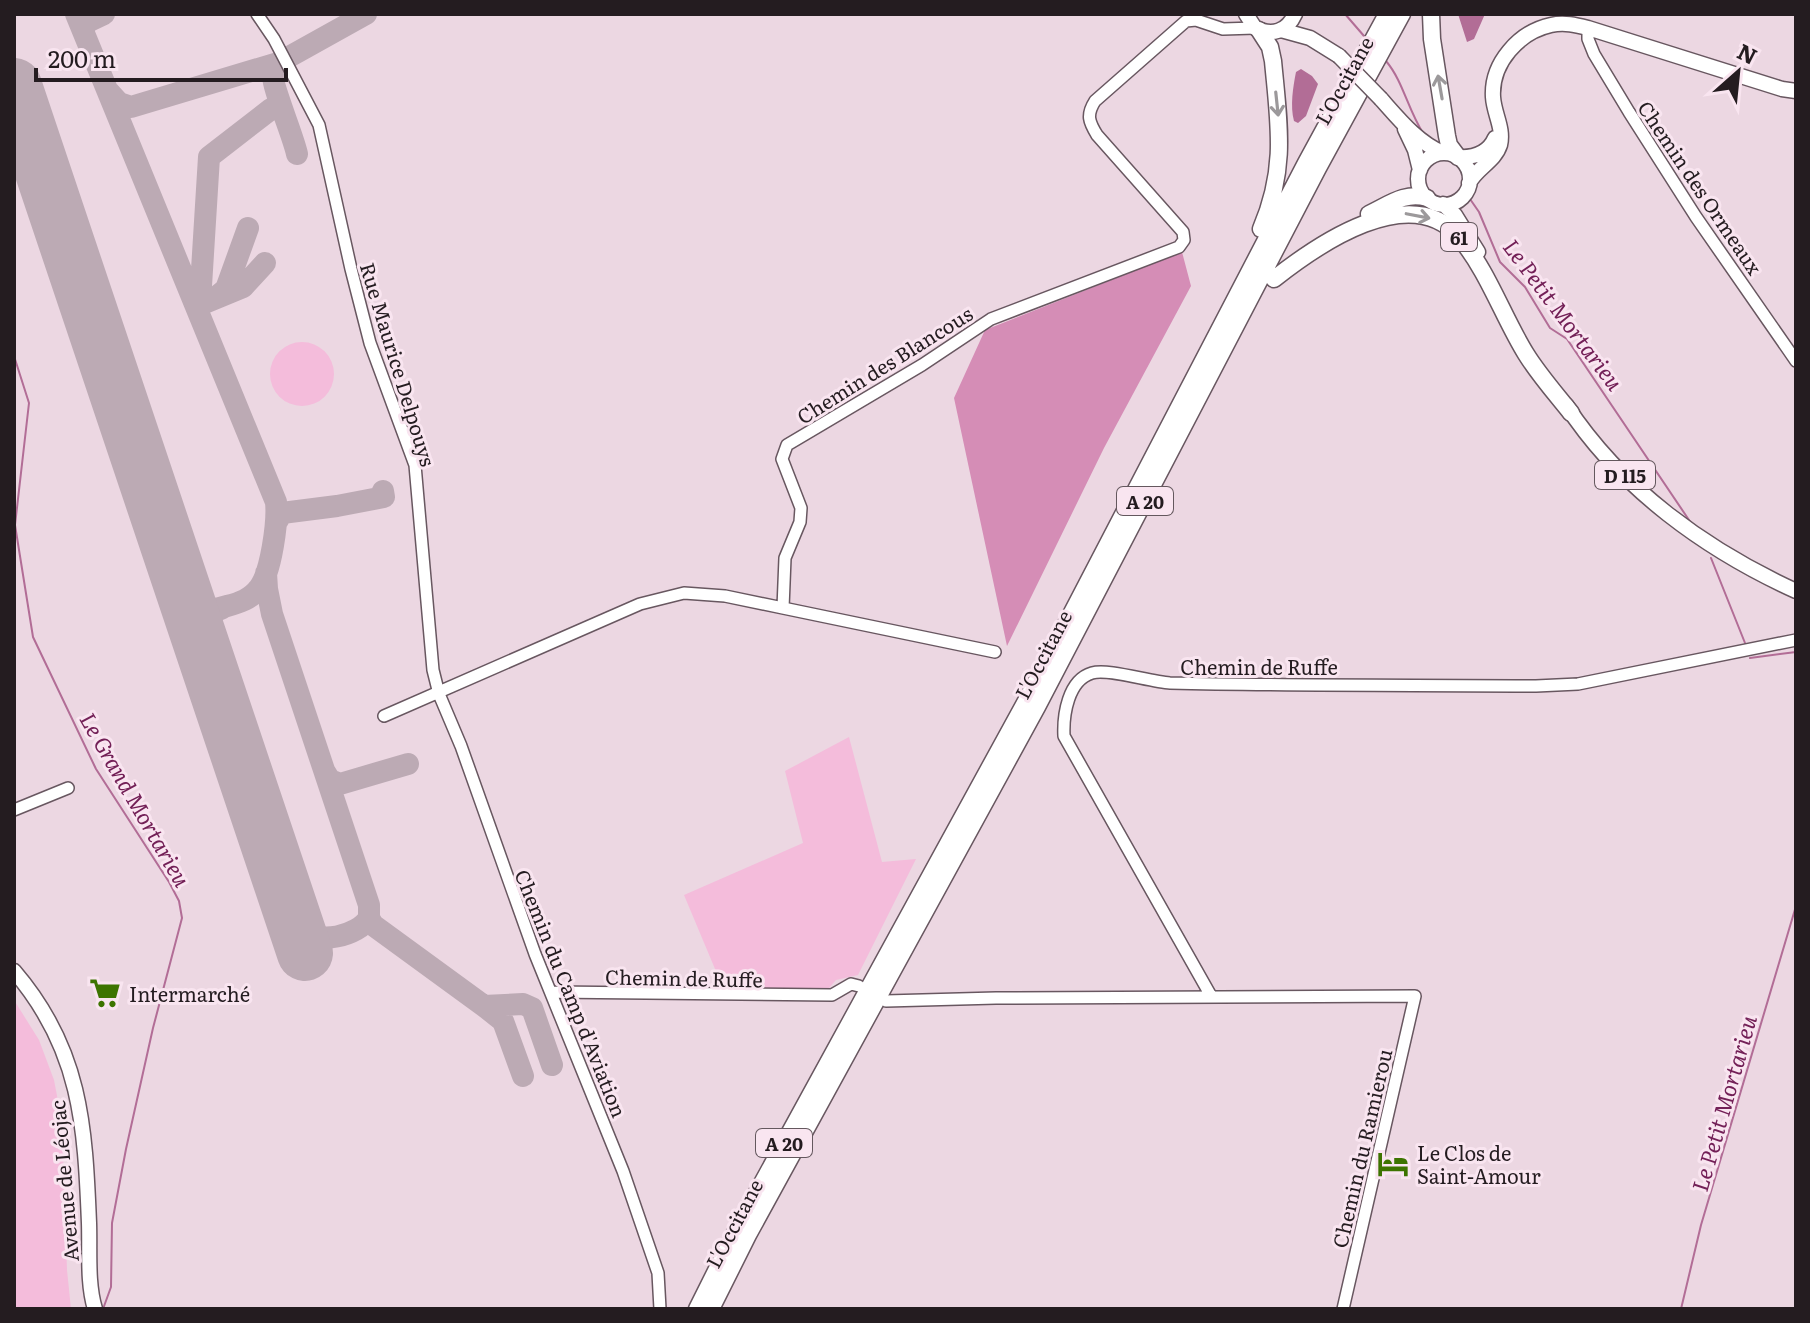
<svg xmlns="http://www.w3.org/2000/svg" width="1810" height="1323" viewBox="0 0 1810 1323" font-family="Literata,serif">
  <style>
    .green { fill: #f4bcdb }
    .forest { fill: #d58db6 }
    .water { fill: #b26d96 }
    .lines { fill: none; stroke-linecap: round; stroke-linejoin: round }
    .stream { stroke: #b26d96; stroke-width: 2 }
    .taxiway { stroke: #bcaab4; stroke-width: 22 }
    .runway { stroke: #bcaab4; stroke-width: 56 }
    .minor-casing { stroke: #685760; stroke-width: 14 }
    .major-casing { stroke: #685760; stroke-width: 17 }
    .highway-casing { stroke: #685760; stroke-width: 19 }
    .minor { stroke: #fff; stroke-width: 11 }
    .major { stroke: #fff; stroke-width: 14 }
    .highway { stroke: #fff; stroke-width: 16 }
    .major-bridge-casing { stroke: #685760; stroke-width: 17; stroke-linecap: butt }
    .major-bridge { stroke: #fff; stroke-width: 14 }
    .oneway { stroke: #9c999b }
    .labels { text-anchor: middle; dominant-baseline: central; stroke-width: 6; stroke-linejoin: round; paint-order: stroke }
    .shield { fill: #f9e5f0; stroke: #64585e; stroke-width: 2 }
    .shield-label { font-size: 18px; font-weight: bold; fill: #241c20 }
    .street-label { font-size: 20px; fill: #241c20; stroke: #f9e5f0 }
    .poi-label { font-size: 20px; fill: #241c20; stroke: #f9e5f0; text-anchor: start }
    .water-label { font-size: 22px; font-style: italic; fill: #732057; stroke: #f9e5f0 }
  </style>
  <rect width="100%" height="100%" fill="#ecd7e2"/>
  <path class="green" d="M270 374a32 32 0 1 1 64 0a32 32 0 1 1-64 0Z
    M849,737L882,862L916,859L858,975L836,980L829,988H723L684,895L803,843L785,771Z
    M14,1000L39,1040L54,1080L62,1122L67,1270L71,1309H14Z"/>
  <path class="forest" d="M1182,252L1191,286L1104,448L1007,646L954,398L985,330Z"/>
  <path class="water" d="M1458,14H1485L1474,39L1467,42Z
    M1301,69L1312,76L1318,84L1306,116L1298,123L1294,121C1290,106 1293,87 1296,72Z"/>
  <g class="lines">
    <path class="stream" d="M1345,14L1364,36
      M1386,61C1403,81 1408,110 1423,133
      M1470,199L1479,212L1500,262L1525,287L1550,328L1567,339L1691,523
      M14,356L29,403L15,525L33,637L96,769L169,882L179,901L182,918L153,1028L126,1149L112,1223L111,1287L103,1309
      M1711,558L1745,643
      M1750,658L1796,652
      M1681,1309L1701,1225L1796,906"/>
    <path class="taxiway" d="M76,14L276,502C278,522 271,573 259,588C251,599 239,603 227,606C215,610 201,612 191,602C181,594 178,574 173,562
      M84,31L85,23L104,14
      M278,63C275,67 273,69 273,74C271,84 294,138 297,154
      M109,92L119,103L131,107L278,63L366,14
      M215,298L226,289L248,228
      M200,302L209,157L271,109
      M197,306L243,287L265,263
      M276,523L282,513L337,506L384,497L383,491
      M266,573L267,589L272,614L369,905V918C358,936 317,946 301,928C293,918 289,905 285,893
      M202,647C204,629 204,615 223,608
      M325,772L330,780L340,784L408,764
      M369,918L373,925L484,1006L523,1004L532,1008L552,1065
      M484,1006L503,1021L523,1076"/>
    <path class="runway" d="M14,86L305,953"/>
    <defs>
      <path id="minor" d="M257,14L274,39L319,125L351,269L370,343L415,465L433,670L439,694L461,746L535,954L623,1171L658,1273L660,1309
        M1588,28V39L1594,54L1629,112L1696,217L1796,361
        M783,608L995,652
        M384,716L640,604L684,593L725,596L783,608L785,558L800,522L801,508L782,459L787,445L922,365L991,319L1179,247L1184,240L1183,232L1097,135C1089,122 1086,115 1095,101L1186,21L1196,20L1223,29L1255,28
        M14,810L68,788
        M552,992L832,995L851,984L859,986
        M1211,996L1064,736C1063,715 1068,680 1092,673C1108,668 1150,682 1170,683C1292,686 1414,685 1536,686L1578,684L1796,640
        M886,1001L996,998L1415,996L1343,1309"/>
      <path id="major" d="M1246,14L1255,28C1272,36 1287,32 1295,14
        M1281,30L1310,38L1339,56
        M1381,99C1398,118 1418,143 1443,153
        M1405,129L1415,150L1420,170
        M1418 179a26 26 0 1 1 52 0a26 26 0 1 1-52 0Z
        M1458,157C1474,158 1488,154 1495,138
        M1469,183C1477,168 1495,161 1500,145C1504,128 1494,114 1493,97C1491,63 1519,32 1551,25C1564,22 1576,25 1588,28L1782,89L1796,91
        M1443,204L1455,215L1478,252
        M1566,405C1621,489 1706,550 1796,591
        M14,971C81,1049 85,1125 89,1223C90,1251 87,1283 95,1309"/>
      <path id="highway" d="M1431,14L1432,39L1447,136L1449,145L1458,157
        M1259,30L1270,47L1273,61C1279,125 1287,168 1261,229
        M1369,214C1388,205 1406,191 1427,198
        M1274,279C1317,245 1410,180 1459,237C1488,271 1503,317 1526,354C1539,375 1556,394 1571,413
        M697,1309L737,1229L1026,701L1306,163L1387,14
        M711,1309L748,1235L1037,707L1318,168L1402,14"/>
    </defs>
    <use href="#minor" class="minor-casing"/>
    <use href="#major" class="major-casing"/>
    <use href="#highway" class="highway-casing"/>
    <use href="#minor" class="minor"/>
    <use href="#major" class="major"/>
    <use href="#highway" class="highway"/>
    <defs>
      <path id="major-bridge" d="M1339,56L1381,99"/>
    </defs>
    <use href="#major-bridge" class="major-bridge-casing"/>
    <use href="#major-bridge" class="major-bridge"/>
  </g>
  <defs><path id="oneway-shaft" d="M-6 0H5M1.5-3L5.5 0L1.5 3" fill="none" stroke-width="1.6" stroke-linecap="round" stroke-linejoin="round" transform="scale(2)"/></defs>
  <g class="oneway">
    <use href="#oneway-shaft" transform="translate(1440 87) rotate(-100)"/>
    <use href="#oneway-shaft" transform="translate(1277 104) rotate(84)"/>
    <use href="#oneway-shaft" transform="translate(1418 216) rotate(11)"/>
  </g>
  <defs>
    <symbol id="supermarket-bare" viewBox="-9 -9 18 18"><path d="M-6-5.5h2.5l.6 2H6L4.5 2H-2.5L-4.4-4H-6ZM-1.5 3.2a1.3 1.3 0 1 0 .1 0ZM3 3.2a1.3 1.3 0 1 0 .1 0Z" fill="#3d7400" stroke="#f9e5f0" stroke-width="2.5" paint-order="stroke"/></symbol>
    <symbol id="hotel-bare" viewBox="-9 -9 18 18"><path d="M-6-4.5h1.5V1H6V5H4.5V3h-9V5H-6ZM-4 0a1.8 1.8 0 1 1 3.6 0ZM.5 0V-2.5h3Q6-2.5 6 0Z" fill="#3d7400" stroke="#f9e5f0" stroke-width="2.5" paint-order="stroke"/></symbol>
  </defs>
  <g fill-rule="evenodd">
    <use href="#supermarket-bare" x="83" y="971" width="44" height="44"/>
    <use href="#hotel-bare" x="1371" y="1142" width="44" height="44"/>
  </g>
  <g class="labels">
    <g class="shield">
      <rect x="1441" y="223" width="36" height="28" rx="6"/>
      <rect x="1595" y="461" width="60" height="28" rx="6"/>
      <rect x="1117" y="487" width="56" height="28" rx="6"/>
      <rect x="756" y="1129" width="56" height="28" rx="6"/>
    </g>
    <g class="shield-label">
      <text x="1459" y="237">61</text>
      <text x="1625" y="475">D 115</text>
      <text x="1145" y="501">A 20</text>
      <text x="784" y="1143">A 20</text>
    </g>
    <g class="street-label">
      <text transform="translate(1343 80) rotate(-61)">L'Occitane</text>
      <text transform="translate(1701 187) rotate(56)">Chemin des Ormeaux</text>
      <text transform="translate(399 364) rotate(73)">Rue Maurice Delpouys</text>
      <text transform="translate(884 364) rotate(-32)">Chemin des Blancous</text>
      <text transform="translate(1042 654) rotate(-62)">L'Occitane</text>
      <text x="1259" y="666">Chemin de Ruffe</text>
      <text transform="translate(684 977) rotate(1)">Chemin de Ruffe</text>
      <text transform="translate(572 993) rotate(68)">Chemin du Camp d'Aviation</text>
      <text transform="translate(1361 1148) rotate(-77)">Chemin du Ramierou</text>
      <text transform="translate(63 1181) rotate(-95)">Avenue de Léojac</text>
      <text transform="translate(733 1223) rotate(-62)">L'Occitane</text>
    </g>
    <g class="poi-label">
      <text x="129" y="993">Intermarché</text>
      <text x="1417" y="1152">Le Clos de<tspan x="1417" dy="23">Saint-Amour</tspan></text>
    </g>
    <g class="water-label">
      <text transform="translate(1564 314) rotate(53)">Le Petit Mortarieu</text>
      <text transform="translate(136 799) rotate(60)">Le Grand Mortarieu</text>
      <text transform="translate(1723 1103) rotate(-74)">Le Petit Mortarieu</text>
    </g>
  </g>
  <rect width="1810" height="1323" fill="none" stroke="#241c20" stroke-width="32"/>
  <g transform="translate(1738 72) rotate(27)" stroke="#f9e5f0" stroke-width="6" paint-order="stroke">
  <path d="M0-6L14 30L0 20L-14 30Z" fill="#241c20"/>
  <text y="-12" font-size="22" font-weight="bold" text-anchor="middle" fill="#241c20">N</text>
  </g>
  <path d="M36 68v12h250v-12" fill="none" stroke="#241c20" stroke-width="4"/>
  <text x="48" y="68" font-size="24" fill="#241c20" stroke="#f9e5f0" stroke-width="6" paint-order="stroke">200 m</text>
</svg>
